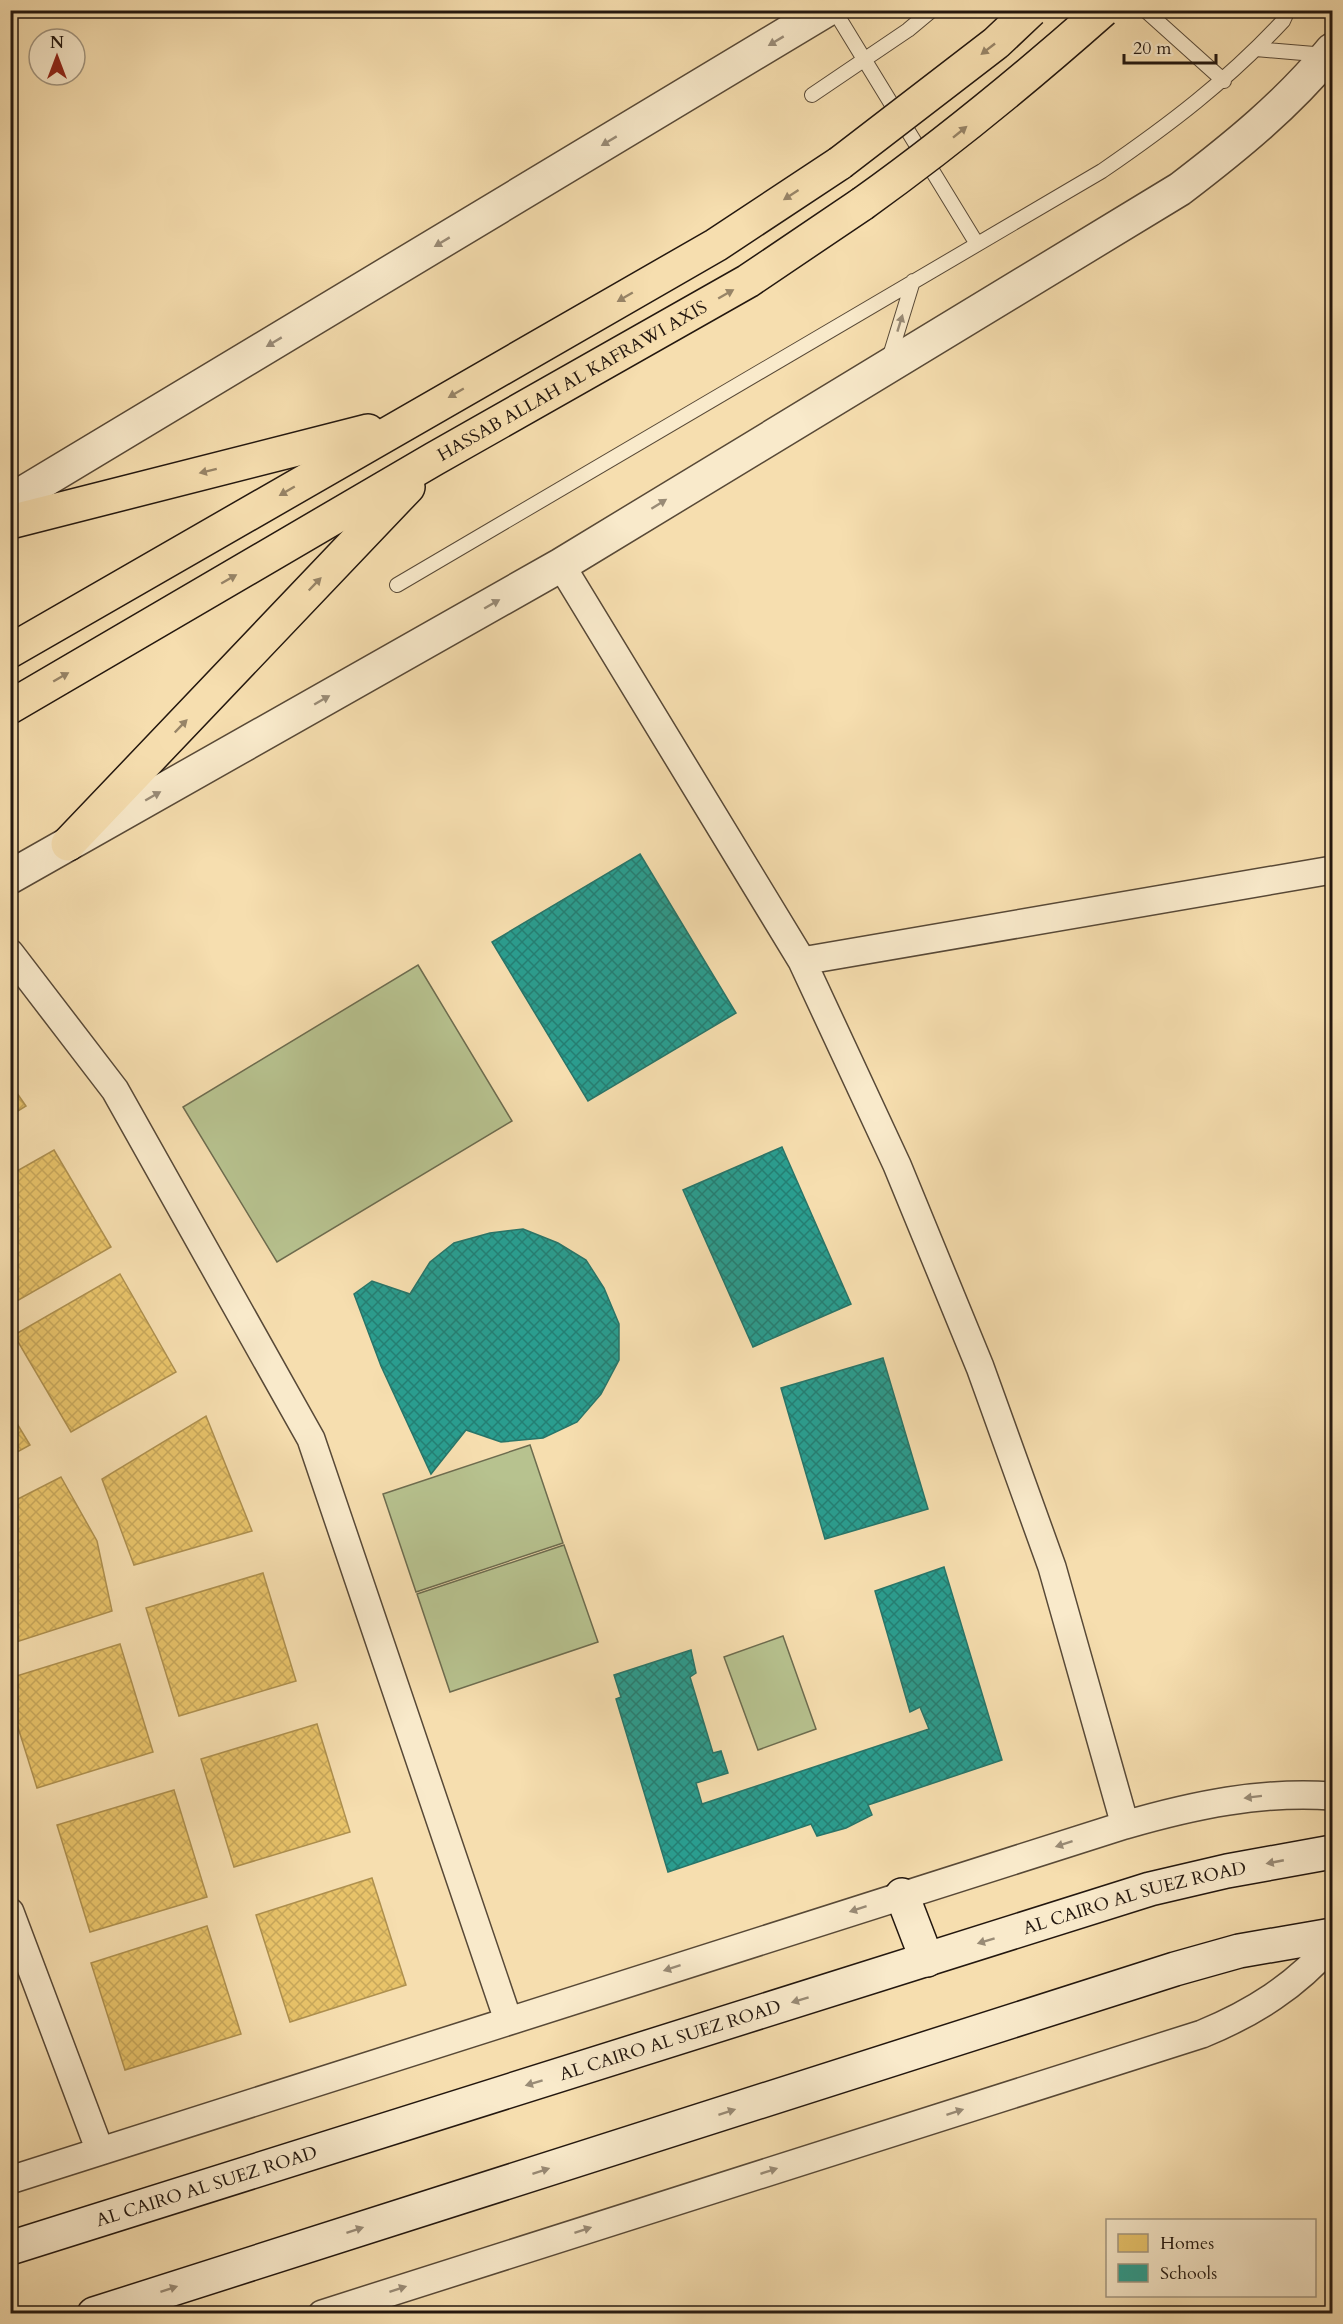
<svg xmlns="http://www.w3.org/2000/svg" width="1343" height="2324" viewBox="0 0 1343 2324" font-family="Cardo,serif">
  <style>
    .green { fill: #b7c28f; stroke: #6d6c4f; stroke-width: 1.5 }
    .homes { fill: url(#homes-cross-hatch); stroke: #ae904f; stroke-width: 1.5 }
    .schools { fill: url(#schools-cross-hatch); stroke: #287569; stroke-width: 1.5 }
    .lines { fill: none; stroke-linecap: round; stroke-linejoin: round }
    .service-casing { stroke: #584937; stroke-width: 16 }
    .minor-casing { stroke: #584937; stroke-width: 30 }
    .tertiary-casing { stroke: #584937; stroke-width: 36 }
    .secondary-casing { stroke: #23170f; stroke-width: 36 }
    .primary-casing { stroke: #23170f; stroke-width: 36 }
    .service { stroke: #f9eacb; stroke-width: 14 }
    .minor { stroke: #f9eacb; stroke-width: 27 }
    .tertiary { stroke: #f9eacb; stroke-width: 33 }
    .secondary { stroke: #f9eacb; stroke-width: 33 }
    .primary { stroke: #f6deaf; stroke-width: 33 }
    .primary-bridge-casing { stroke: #23170f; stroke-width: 36; stroke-linecap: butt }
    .primary-bridge { stroke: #f6deaf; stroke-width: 33 }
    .oneway { fill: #998b76 }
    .oneway2 { fill: #978467 }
    .labels { text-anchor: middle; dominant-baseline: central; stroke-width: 6; stroke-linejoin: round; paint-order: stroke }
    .street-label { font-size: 18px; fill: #23170f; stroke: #f9eacb }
  </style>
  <defs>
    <pattern id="homes-cross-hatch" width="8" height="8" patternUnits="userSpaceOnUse" patternTransform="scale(1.5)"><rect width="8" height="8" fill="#e9c46a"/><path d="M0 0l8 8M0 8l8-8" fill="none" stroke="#c8a85b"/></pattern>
    <pattern id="schools-cross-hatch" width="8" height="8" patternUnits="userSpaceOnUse" patternTransform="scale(1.5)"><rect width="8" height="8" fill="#2a9d8f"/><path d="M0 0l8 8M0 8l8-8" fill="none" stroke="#247f73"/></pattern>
  </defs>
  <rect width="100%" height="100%" fill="#f6deaf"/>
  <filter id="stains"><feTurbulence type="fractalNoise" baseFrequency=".00333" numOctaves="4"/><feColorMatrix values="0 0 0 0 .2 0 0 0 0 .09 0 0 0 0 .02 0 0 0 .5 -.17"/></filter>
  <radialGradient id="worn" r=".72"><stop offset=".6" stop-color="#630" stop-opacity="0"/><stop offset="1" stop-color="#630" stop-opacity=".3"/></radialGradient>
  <path class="green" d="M418,965L512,1121L277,1262L183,1107Z
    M530,1445L563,1543L416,1592L383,1494Z
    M564,1545L598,1642L450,1692L417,1594Z
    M783,1636L816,1729L758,1750L724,1657Z"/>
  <path class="homes" d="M10,1083L26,1106L10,1116Z
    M54,1150L111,1247L10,1305V1175Z
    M120,1274L176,1372L71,1432L14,1335Z
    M10,1412L30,1445L10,1456Z
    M206,1416L252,1531L134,1565L102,1479Z
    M61,1477L97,1541L112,1611L10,1644V1503Z
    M263,1573L296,1681L179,1716L146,1608Z
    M120,1644L153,1752L37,1788L10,1702V1678Z
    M317,1724L350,1832L234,1867L201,1759Z
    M174,1790L207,1897L90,1932L57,1825Z
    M372,1878L406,1985L290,2022L256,1915Z
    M207,1926L241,2034L125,2070L91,1963Z"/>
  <path class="schools" d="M640,854L736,1013L588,1101L492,942Z
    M782,1147L851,1304L753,1347L683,1190Z
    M523,1229L558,1243L586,1260L604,1288L619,1324V1360L601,1394L577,1422L543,1438L501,1442L466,1430L431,1474L381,1366L354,1294L372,1281L410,1294L430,1262L454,1243L490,1233Z
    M883,1358L928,1509L825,1539L781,1388Z
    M944,1567L1002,1760L868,1805L872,1815L846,1828L817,1836L811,1824L668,1872L616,1699L621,1697L614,1675L691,1650L696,1673L690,1677L713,1753L721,1751L728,1773L696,1783L702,1804L929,1729L920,1707L910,1712L875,1591Z"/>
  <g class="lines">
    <defs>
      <path id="service" d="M834,10L977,244
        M1145,10L1224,81
        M1256,49L1326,55
        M812,95L908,30L932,10
        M889,359L913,281
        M397,585L1102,171C1169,125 1227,81 1283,21L1288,10"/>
      <path id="minor" d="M561,565L802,961L897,1165L980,1367L1052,1567L1125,1825
        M10,953L115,1090L311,1439L508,2020
        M802,961L1332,870
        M10,1912L100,2151
        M10,2180L1125,1825C1194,1805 1261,1791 1332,1796
        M322,2314L1202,2034C1253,2013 1296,1986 1332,1944"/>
      <path id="tertiary" d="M10,501L826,10
        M10,877L561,565L1180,189C1235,147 1288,104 1332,50"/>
      <g id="secondary">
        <path d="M902,1895L927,1960"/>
        <path id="s1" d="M10,2248L1150,1889L1227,1871L1332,1852"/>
        <path d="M94,2314L1175,1969L1239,1951L1332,1935"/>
      </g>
      <g id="primary">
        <path d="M10,522L368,431"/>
        <path d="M10,651L716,245L840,163"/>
        <path id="s2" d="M10,707L434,459L748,281L862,204"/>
        <path d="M68,844L408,487"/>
      </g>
    </defs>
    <use href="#service" class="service-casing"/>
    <use href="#minor" class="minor-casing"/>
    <use href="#tertiary" class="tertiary-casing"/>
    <use href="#secondary" class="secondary-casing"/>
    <use href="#primary" class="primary-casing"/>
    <use href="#service" class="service"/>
    <use href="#minor" class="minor"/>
    <use href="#tertiary" class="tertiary"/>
    <use href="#secondary" class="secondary"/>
    <use href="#primary" class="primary"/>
    <defs>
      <path id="primary-bridge" d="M840,163L996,43L1031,10
        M862,204C946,144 1025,79 1103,10"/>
    </defs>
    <use href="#primary-bridge" class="primary-bridge-casing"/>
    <use href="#primary-bridge" class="primary-bridge"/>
  </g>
  <defs><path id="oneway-solid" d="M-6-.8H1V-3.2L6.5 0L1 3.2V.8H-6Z" transform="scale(1.5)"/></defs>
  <g class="oneway">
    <use href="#oneway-solid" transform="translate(776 41) rotate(149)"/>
    <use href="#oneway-solid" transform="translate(609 141) rotate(149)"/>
    <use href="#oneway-solid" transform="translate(442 242) rotate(149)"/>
    <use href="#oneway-solid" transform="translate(900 323) rotate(-73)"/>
    <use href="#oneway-solid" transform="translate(274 342) rotate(149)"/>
    <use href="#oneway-solid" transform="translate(659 504) rotate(-32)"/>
    <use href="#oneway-solid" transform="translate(492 604) rotate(-30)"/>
    <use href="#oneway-solid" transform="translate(322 700) rotate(-30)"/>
    <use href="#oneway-solid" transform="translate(153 796) rotate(-30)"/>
    <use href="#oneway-solid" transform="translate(1253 1797) rotate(173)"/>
    <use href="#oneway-solid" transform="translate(1064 1844) rotate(162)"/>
    <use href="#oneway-solid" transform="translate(1275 1862) rotate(169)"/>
    <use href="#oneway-solid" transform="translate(858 1909) rotate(162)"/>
    <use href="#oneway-solid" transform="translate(986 1941) rotate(163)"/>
    <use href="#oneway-solid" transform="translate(672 1968) rotate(162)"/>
    <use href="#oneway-solid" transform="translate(800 2000) rotate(163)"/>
    <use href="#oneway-solid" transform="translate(534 2083) rotate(163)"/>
    <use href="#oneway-solid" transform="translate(727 2112) rotate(-18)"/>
    <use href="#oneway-solid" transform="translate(955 2112) rotate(-18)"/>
    <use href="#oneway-solid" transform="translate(541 2171) rotate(-18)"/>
    <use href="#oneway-solid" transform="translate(769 2171) rotate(-18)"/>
    <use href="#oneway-solid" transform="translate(355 2230) rotate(-18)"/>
    <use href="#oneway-solid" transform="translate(583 2230) rotate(-18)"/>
    <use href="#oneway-solid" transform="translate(169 2289) rotate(-18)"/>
    <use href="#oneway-solid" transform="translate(398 2289) rotate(-18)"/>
  </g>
  <g class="oneway2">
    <use href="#oneway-solid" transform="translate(988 49) rotate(142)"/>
    <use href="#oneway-solid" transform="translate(960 132) rotate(-39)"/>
    <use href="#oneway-solid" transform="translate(791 195) rotate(147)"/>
    <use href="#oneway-solid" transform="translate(726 294) rotate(-30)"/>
    <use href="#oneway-solid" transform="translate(625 297) rotate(150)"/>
    <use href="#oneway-solid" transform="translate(456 393) rotate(150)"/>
    <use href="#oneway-solid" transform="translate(208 471) rotate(166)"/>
    <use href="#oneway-solid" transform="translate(287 491) rotate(150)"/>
    <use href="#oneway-solid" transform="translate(229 579) rotate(-30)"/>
    <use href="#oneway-solid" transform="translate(315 584) rotate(-46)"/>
    <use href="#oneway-solid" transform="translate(61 677) rotate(-30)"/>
    <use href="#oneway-solid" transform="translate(181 726) rotate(-46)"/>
  </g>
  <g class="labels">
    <g class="street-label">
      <text stroke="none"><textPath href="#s2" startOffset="650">HASSAB ALLAH AL KAFRAWI AXIS</textPath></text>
      <text stroke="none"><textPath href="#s1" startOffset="1178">AL CAIRO AL SUEZ ROAD</textPath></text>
      <text stroke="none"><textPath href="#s1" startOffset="692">AL CAIRO AL SUEZ ROAD</textPath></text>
      <text stroke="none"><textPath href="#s1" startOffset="206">AL CAIRO AL SUEZ ROAD</textPath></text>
    </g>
  </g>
  <rect width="1343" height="2324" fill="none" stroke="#f6deaf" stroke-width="36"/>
  <rect x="12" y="12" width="1319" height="2300" fill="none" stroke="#23170f" stroke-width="3"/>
  <rect x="18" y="18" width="1307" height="2288" fill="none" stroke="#23170f" stroke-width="1.5"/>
  <rect x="1106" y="2219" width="210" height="78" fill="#f9eacb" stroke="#a39680" stroke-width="1.5"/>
  <rect x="1118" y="2234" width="30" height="18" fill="#e9c46a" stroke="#a39680" stroke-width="1.5"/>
  <text x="1160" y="2249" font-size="18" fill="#23170f">Homes</text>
  <rect x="1118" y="2264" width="30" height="18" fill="#2a9d8f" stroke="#a39680" stroke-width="1.5"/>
  <text x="1160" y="2279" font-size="18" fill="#23170f">Schools</text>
  <g transform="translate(57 57)"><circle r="28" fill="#f9eacb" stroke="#a39680" stroke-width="1.5"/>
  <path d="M0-4.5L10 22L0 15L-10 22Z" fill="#8f2418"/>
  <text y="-9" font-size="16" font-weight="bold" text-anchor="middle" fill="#23170f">N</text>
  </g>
  <path d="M1124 54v9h92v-9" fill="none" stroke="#23170f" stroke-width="3"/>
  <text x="1133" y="54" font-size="18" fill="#23170f" stroke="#f9eacb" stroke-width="4.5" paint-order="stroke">20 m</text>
  <rect width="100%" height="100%" filter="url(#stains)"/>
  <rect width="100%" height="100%" fill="url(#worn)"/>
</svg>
